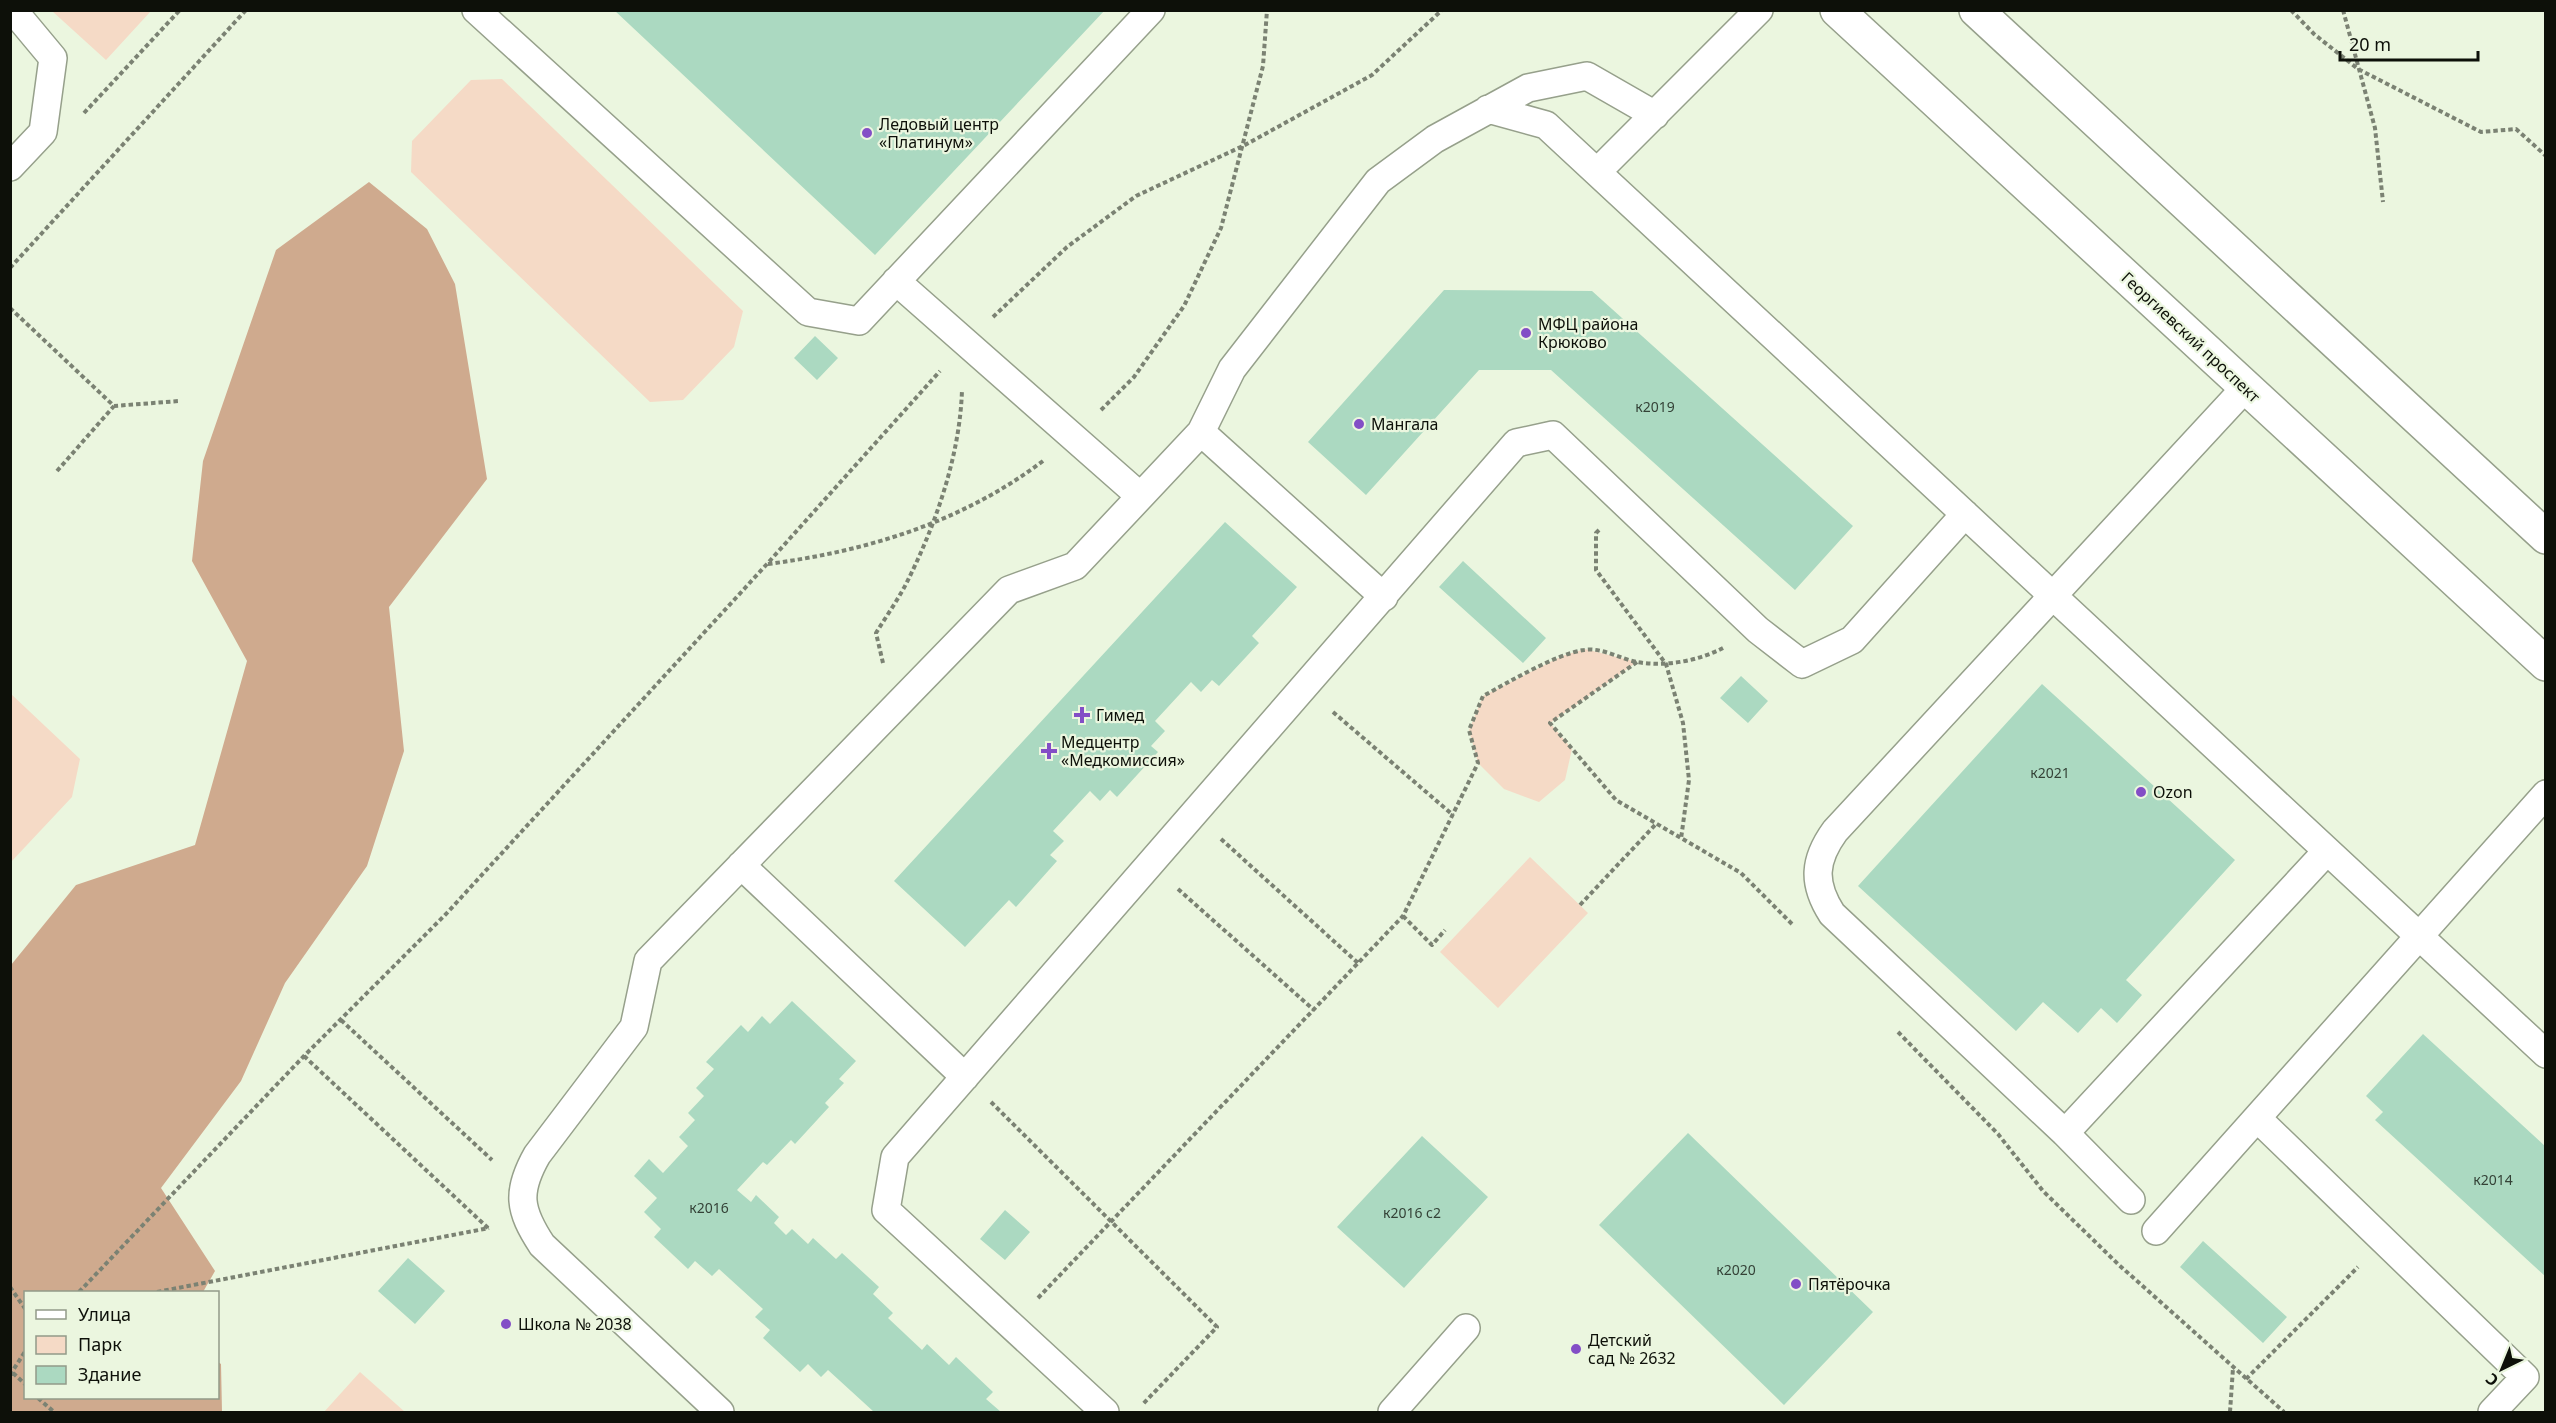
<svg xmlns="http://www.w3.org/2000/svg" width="2556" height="1423" viewBox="0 0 2556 1423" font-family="'Noto Sans',sans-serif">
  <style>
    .green { fill: #f5dac6 }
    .forest { fill: #cfaa8e }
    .building { fill: #abd9c1 }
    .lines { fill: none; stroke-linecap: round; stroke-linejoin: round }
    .lane-casing { stroke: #96a08b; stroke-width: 30 }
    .primary-casing { stroke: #96a08b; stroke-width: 36 }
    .path { stroke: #7b8273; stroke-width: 4; stroke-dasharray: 4.5 3; stroke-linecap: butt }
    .lane { stroke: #fff; stroke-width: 27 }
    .primary { stroke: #fff; stroke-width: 33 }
    .poi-dot { fill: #834ec6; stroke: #ebf6df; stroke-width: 2 }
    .labels { text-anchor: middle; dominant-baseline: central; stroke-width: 4.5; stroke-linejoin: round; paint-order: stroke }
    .number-label { font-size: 14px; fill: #344237 }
    .poi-label { font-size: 16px; fill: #0d1009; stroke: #ebf6df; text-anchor: start }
    .street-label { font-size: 16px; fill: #0d1009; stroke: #ebf6df }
  </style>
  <rect width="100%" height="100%" fill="#ebf6df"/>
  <path class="green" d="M52,11H151L106,60Z
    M502,79L743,311L734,347L683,400L650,402L411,172L412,141L471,80Z
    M1585,649L1637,662L1550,723L1572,749L1565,780L1539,802L1504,789L1478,763L1469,730L1483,696L1562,656Z
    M10,693L80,759L72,797L11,862Z
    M1530,857L1588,913L1498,1008L1440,952Z
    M360,1372L405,1412H324Z"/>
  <path class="forest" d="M369,182L427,229L455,284L487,479L389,607L404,751L367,866L285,983L241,1081L161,1188L215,1271L203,1292H26V1398H218V1362L221,1364L222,1412H11V965L76,885L195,845L247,661L192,561L203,461L276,250Z"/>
  <path class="building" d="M614,10H1105L875,255Z
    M1444,290L1592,291L1853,526L1795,590L1551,370H1479L1366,495L1308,442Z
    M815,336L838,358L817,380L794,358Z
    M1225,522L1297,587L1252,636L1259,643L1219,686L1212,680L1201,692L1191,682L1155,721L1165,731L1151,746L1158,752L1117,797L1110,790L1100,801L1090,791L1053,831L1064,841L1050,855L1057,861L1016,907L1009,900L965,947L894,881Z
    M1463,561L1546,638L1523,663L1439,587Z
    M1741,676L1768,701L1748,723L1720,698Z
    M2042,684L2235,860L2126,980L2142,995L2117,1023L2101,1008L2078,1033L2043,1002L2016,1031L1858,886Z
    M792,1001L856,1061L839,1079L844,1083L825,1103L829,1107L795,1144L791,1140L767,1165L763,1162L737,1190L751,1202L756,1195L779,1217L774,1223L786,1235L792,1229L808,1244L813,1238L836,1259L842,1253L879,1287L873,1294L893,1313L888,1318L922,1350L927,1344L949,1365L956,1357L993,1392L986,1399L1001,1412H874L828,1370L821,1377L808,1364L800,1372L763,1338L770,1330L755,1317L763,1309L719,1269L712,1276L695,1261L688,1269L654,1237L661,1229L644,1212L657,1198L634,1176L649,1159L663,1173L688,1146L679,1137L695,1120L688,1113L704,1096L696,1088L714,1069L706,1062L741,1025L748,1032L762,1016L770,1024Z
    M2423,1034L2546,1147V1277L2375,1120L2383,1112L2366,1096Z
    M1688,1133L1873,1312L1784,1405L1599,1225Z
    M1422,1136L1488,1197L1404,1288L1337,1227Z
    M1005,1210L1030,1232L1005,1260L980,1239Z
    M2203,1241L2287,1317L2263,1343L2180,1267Z
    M408,1258L445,1291L415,1324L378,1291Z"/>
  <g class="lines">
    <defs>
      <path id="lane" d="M476,10L808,312L859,321L1151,10
        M1488,109L1546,125L2546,1054
        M10,167L43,132L53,58L13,10
        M1597,172L1759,10
        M896,281L1140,496
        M1201,432L1384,597
        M741,865L965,1077
        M2258,1119L2525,1377L2492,1412
        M2065,1133L2327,851
        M2131,1200L2065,1133L1832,914C1812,883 1814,860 1835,831L2246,387
        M2156,1231L2546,794
        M720,1412L542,1245C519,1210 516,1192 537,1155L634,1027L648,961L1009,590L1075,566L1201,432L1232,369L1378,181L1435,139L1528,88L1587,76L1655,115
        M1105,1412L886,1210L895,1157L1516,443L1553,435L1758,630L1802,664L1852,640L1965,514
        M1392,1412L1466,1328"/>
      <path id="primary" d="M1837,10L2546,664
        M1976,10L2546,537"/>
    </defs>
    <use href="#lane" class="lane-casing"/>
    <use href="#primary" class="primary-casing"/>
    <path class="path" d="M2291,10L2314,34L2358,69L2481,132L2516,129L2546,156
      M2343,10L2375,128L2383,202
      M84,113L180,10
      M10,268L246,10
      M10,308L114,406L179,401
      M993,317L1067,247L1136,196L1245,145L1372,75L1442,10
      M1101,410L1134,377L1184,306L1221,228L1263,66L1267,10
      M57,471L114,406
      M1599,530L1596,533V570L1666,664L1683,723L1689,780L1681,839
      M768,564C868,551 962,522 1043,461
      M1637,662L1550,723L1616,800L1741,873L1792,924
      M883,663L876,633C887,615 900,597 909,578C937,521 960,454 962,390
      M1333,712L1453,815
      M1221,839L1358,963
      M1178,889L1314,1010
      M1580,905L1656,824
      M1403,916L1432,945L1445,930
      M341,1020L492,1160
      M1898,1032L1998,1134L2043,1191L2119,1265L2284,1412
      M304,1056L488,1228
      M991,1102L1217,1327L1142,1405
      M10,1287L26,1310
      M79,1292L304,1056L446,914L767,564L940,371
      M157,1292L489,1228
      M1038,1298L1403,916L1478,763L1469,730L1483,696C1509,682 1556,654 1584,650C1602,647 1620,659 1637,662C1665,667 1698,661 1723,648
      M13,1373L26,1385
      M10,1375L26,1350
      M2246,1379L2358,1267
      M38,1398L54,1412
      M2230,1412L2233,1368"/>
    <use href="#lane" class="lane"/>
    <use href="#primary" class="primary"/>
  </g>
  <g class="poi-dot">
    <circle cx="867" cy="133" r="6"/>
    <circle cx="1526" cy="333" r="6"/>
    <circle cx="1359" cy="424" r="6"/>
    <path d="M1079 706h6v6h6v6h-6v6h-6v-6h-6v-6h6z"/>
    <path d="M1046 742h6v6h6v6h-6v6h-6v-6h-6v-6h6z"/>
    <circle cx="2141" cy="792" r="6"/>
    <circle cx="1796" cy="1284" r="6"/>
    <circle cx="506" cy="1324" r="6"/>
    <circle cx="1576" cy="1349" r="6"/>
  </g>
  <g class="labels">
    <g class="number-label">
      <text x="1655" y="406">к2019</text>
      <text x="2050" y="772">к2021</text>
      <text x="2493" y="1179">к2014</text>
      <text x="709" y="1207">к2016</text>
      <text x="1412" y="1212">к2016 с2</text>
      <text x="1736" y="1269">к2020</text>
    </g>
    <g class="poi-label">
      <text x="879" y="124">Ледовый центр<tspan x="879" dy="18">«Платинум»</tspan></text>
      <text x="1538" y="324">МФЦ района<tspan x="1538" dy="18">Крюково</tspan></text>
      <text x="1371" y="424">Мангала</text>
      <text x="1096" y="715">Гимед</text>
      <text x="1061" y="742">Медцентр<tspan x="1061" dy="18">«Медкомиссия»</tspan></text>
      <text x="2153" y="792">Ozon</text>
      <text x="1808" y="1284">Пятёрочка</text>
      <text x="518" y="1324">Школа № 2038</text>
      <text x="1588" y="1340">Детский<tspan x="1588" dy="18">сад № 2632</tspan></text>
    </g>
    <g class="street-label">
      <text transform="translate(2191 337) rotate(43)">Георгиевский проспект</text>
    </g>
  </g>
  <rect width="2556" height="1423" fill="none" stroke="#0d1009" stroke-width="24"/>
  <rect x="24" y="1291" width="195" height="108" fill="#ebf6df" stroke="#929a89" stroke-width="1.5"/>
  <rect x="36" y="1310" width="30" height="9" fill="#ffffff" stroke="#929a89" stroke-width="1.5"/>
  <text x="78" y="1321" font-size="18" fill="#0d1009">Улица</text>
  <rect x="36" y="1336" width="30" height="18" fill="#f5dac6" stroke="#929a89" stroke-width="1.5"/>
  <text x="78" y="1351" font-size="18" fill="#0d1009">Парк</text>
  <rect x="36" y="1366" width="30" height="18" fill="#abd9c1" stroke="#929a89" stroke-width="1.5"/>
  <text x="78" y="1381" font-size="18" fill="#0d1009">Здание</text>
  <g transform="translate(2502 1369) rotate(223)" stroke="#ebf6df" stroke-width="4.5" paint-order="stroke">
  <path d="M0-4.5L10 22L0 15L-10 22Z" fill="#0d1009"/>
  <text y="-9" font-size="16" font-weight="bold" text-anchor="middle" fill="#0d1009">С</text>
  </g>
  <path d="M2340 51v9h138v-9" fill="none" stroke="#0d1009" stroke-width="3"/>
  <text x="2349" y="51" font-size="18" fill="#0d1009" stroke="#ebf6df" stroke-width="4.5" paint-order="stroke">20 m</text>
</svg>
